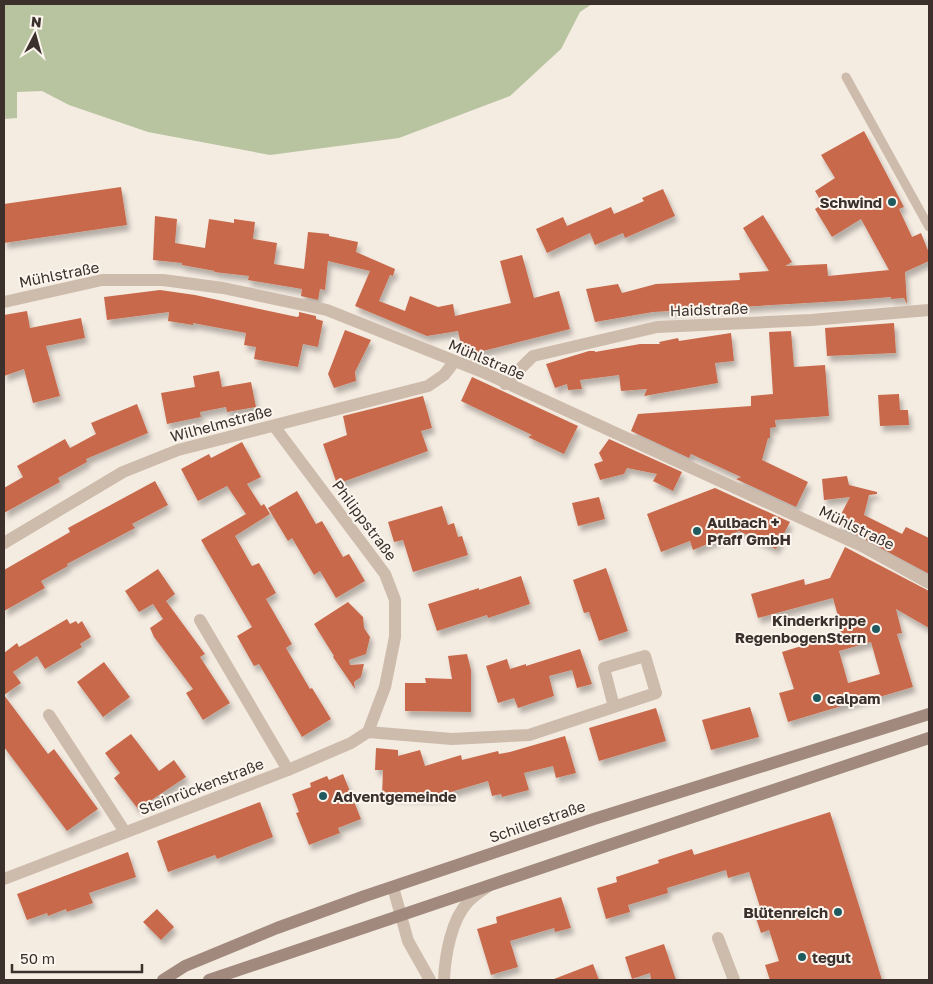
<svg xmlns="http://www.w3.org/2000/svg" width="933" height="984" viewBox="0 0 933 984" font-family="'Golos Text',sans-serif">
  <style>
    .green { fill: #b8c4a0 }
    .building { fill: #c8694b; fill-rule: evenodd; filter: url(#shadow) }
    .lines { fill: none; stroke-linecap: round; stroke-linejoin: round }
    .service { stroke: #cdbbac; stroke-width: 9 }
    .minor { stroke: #cdbbac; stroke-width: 12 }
    .tertiary { stroke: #cdbbac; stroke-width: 12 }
    .secondary { stroke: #a18a7d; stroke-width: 12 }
    .poi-dot { fill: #1f5a5e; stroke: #fbf5ee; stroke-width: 2 }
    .labels { text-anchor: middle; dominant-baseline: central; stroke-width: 4; stroke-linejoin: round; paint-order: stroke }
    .poi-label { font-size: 15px; font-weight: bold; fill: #3b302b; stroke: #fbf5ee; text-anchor: start }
    .street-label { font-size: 15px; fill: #3b302b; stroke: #fbf5ee }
  </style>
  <defs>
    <filter id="shadow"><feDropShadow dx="3" dy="5.5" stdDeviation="2.5" flood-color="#0004"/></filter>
  </defs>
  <rect width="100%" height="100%" fill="#f4ebe1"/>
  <path class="green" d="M4,4H592L580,12L561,49L510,96L399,138L270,155L148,132L69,105L42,91L17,92V118L4,119Z"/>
  <path class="building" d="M864,131L904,207L899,209L912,237L921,233L929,253V261L905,272L907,304L904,298L891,299V297L842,301L653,312L595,322L586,289L618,284L622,293L656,284L740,280L739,273L769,271L743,228L763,215L792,262L785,266L827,264L828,276L889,270L861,219L832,237L815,209L823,204L815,191L835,178L821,155Z
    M121,187L127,225L4,243V204Z
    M663,189L675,216L625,238L623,233L595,245L590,233L547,253L536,229L563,217L567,226L611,207L614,214L644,201L642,198Z
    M155,216L177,219L175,243L205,248L209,219L234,223V219L255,222L253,239L277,243L274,264L304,269L308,232L329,234V236L358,242L356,252L395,269L393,276L390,275L379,301L405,311L410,296L438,307L453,304L455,316L511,303L500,261L522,255L534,298L559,291L570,329L479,352L480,355L463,354L458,331L427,336L355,306L370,271L328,261L325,290L320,289L318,300L301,296L302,289L248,280L249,276L214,272L215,271L182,265V263L153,260Z
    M160,290L195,295L297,317L299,316V312L316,316V319L323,321L318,347L303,344L298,367L254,359L256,347L244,345L246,333L193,323V325L168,321L169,312L107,320L104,297Z
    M27,311L30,328L81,318L85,338L46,346L60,396L33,403L24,369L4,376V315Z
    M894,323L896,353L827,356L825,328Z
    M345,330L371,340L355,372L356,381L334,388L328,374Z
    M791,331L794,367L825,365L829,416L775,420L776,427L770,428V438H768L762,460L808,482L796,507L736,479L741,477L691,454L689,458L631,431L638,414L751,406V396L773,394L769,332Z
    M731,333L734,361L715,363L718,383L644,396L647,389L621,391L619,375L580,380L582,389L568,390L567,384L555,388L546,364L589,351H595V352L640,344H660L659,342L678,338L679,341Z
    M219,371L222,387L251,382L256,407L227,412L226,407L200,412L201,417L167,424L161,393L195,387L193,376Z
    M472,377L578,426L564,454L528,437L532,435L461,401Z
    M899,394L900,410H908L909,425L880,426L878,395Z
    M423,396L432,428L421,431L428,451L337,484L323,444L347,435L343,416Z
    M137,404L148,433L86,459L87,462L58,478L60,482L4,513V488L23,477L17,466L65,439L70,448L96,434L91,423Z
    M609,439L682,472L673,491L653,481L657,474L627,468L624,474L600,480L594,464L603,461L599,453Z
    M242,442L261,477L247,484L261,506L264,504L270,514L235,536L252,566L259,563L276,593L266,599L292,644L286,648L310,689L312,688L331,719L302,737L259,664L254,666L237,636L252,627L201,540L246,514L227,486L198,501L181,469L209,454L211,458Z
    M847,476L849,485L877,492V494L869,495L864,515L902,534L906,527L929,538V574L836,524L850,497L824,500L822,479Z
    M155,481L168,505L132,524L135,528L67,564L68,566L41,581L45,588L4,611V570L70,532L68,528Z
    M715,488L790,522L776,549L739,531L693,550L690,541L661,552L647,514Z
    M297,491L316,524L322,521L343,557L349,554L365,581L336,598L320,571L314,575L292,538L288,541L268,508Z
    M599,497L605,519L578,526L572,503Z
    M442,506L448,525L454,523L458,537L462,536L468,555L413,572L403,540L394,542L388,522Z
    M845,547L929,591V628L896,609L902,633L897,634L913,687L876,698L875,696L788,722L779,693L794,689L782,652L821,640L820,637L842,631L833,598L758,618L751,594L804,579L805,585L830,578ZM871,642L880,674L848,683L839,651Z
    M606,568L628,631L599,641L589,612L584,613L573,580Z
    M158,569L175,594L166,601L205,654L200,657L230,703L203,720L186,693L193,689L154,637L150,628L163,619L153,604L139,612L125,591Z
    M521,576L530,604L488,618L487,615L437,631L428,604L479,588V590Z
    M348,602L363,617L364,628L370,637L366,654L349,660L350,665L364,664L361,677L354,682L355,689L333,657L334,656L314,624Z
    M67,619L70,624L76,621L78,624L82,621L91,637L80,644L82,647L45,669L37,656L13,672L21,683L4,695V653L17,643L19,647Z
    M580,649L592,684L577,688L572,670L549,676L554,696L518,708L514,698L498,703L486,666L507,659L510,669L526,664V666Z
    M467,654L471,670V712L405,711V683H426L425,678L452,679L448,656Z
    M104,662L130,697L103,717L77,682Z
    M4,695L48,754L54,749L98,809L67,831L4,747Z
    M750,707L759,737L711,750L702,720Z
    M656,708L666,741L599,761L589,728Z
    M131,734L159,771L174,760L186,777L138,809L114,778L120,773L105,753Z
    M565,736L576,773L556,778L553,766L524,773L529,790L502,797L501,794L492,796L488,781L434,797L382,796L383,770H375L376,748L398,750V756L420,750L425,766L461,755L462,760L498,751L499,754L510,752Z
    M343,774L361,819L338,828L340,833L309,845L296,813L299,812L292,794L311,787L310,783L327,776L329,780Z
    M260,802L273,837L217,859L215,855L168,872L157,841Z
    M830,812L882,980H770L765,965L779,961L769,930L761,933L753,909L760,907L749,872L728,878L726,870L667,888L668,893L628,905L630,912L606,919L597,888L617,882L616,877L659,863L658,860L692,849L694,855Z
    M128,852L136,877L89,893L93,903L67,912L66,909L48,916L47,913L27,920L17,894Z
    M561,897L571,928L555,932L554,928L510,941L518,967L491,975L477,929L497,923L496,917Z
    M157,909L174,927L161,940L143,922Z
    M664,944L676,980H651L650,973L632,979L625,957Z
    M593,964L599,980H554V979Z"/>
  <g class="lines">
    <path class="service" d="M846,77L929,227"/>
    <path class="minor" d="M4,302L102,280H163L223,288L327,310L485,373L862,546L929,583
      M505,384L533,356L657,327L811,320L929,310
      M274,426L385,574L395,600V637L385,687L368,732
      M4,543L123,472L178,450L428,386L444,375L454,362
      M200,620L288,770
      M49,715L125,832
      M4,879L288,770L351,743L368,732L452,739L529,735L656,693L645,656L604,668L614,707
      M718,938L734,980"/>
    <path class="tertiary" d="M393,887L408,941L430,980
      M444,980C445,956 451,920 468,902C473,896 481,891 487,887"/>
    <path class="secondary" d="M163,980L185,966L277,928L365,896L594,819L929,714
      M209,980L606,846L929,738"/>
  </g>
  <g class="poi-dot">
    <circle cx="892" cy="202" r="5"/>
    <circle cx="697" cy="531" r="5"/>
    <circle cx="876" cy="629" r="5"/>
    <circle cx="817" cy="698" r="5"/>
    <circle cx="323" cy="796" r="5"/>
    <circle cx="838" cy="912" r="5"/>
    <circle cx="802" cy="957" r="5"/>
  </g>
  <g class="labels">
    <g class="poi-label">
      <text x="882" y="202" text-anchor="end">Schwind</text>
      <text x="707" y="522">Aulbach +<tspan x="707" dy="17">Pfaff GmbH</tspan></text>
      <text x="866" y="620" text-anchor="end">Kinderkrippe<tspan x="866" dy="17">RegenbogenStern</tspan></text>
      <text x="827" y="698">calpam</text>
      <text x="333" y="796">Adventgemeinde</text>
      <text x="828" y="912" text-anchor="end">Blütenreich</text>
      <text x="812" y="957">tegut</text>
    </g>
    <g class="street-label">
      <text transform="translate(59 274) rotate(-11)">Mühlstraße</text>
      <text transform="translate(709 309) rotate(-2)">Haidstraße</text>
      <text transform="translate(487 359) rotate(23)">Mühlstraße</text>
      <text transform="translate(221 423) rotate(-15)">Wilhelmstraße</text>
      <text transform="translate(365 520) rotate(53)">Philippstraße</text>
      <text transform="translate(857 527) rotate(26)">Mühlstraße</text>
      <text transform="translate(201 786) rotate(-21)">Steinrückenstraße</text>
      <text transform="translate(537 821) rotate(-19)">Schillerstraße</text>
    </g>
  </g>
  <rect width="933" height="984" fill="none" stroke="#3b302b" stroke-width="10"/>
  <g transform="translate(35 35) rotate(6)" stroke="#fbf5ee" stroke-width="4" paint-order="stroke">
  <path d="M0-4L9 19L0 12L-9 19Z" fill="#3b302b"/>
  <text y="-8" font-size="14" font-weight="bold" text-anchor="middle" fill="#3b302b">N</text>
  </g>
  <path d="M12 964v8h130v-8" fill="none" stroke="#3b302b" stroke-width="2.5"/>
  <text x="20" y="964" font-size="15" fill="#3b302b" stroke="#fbf5ee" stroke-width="4" paint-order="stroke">50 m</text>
</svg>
